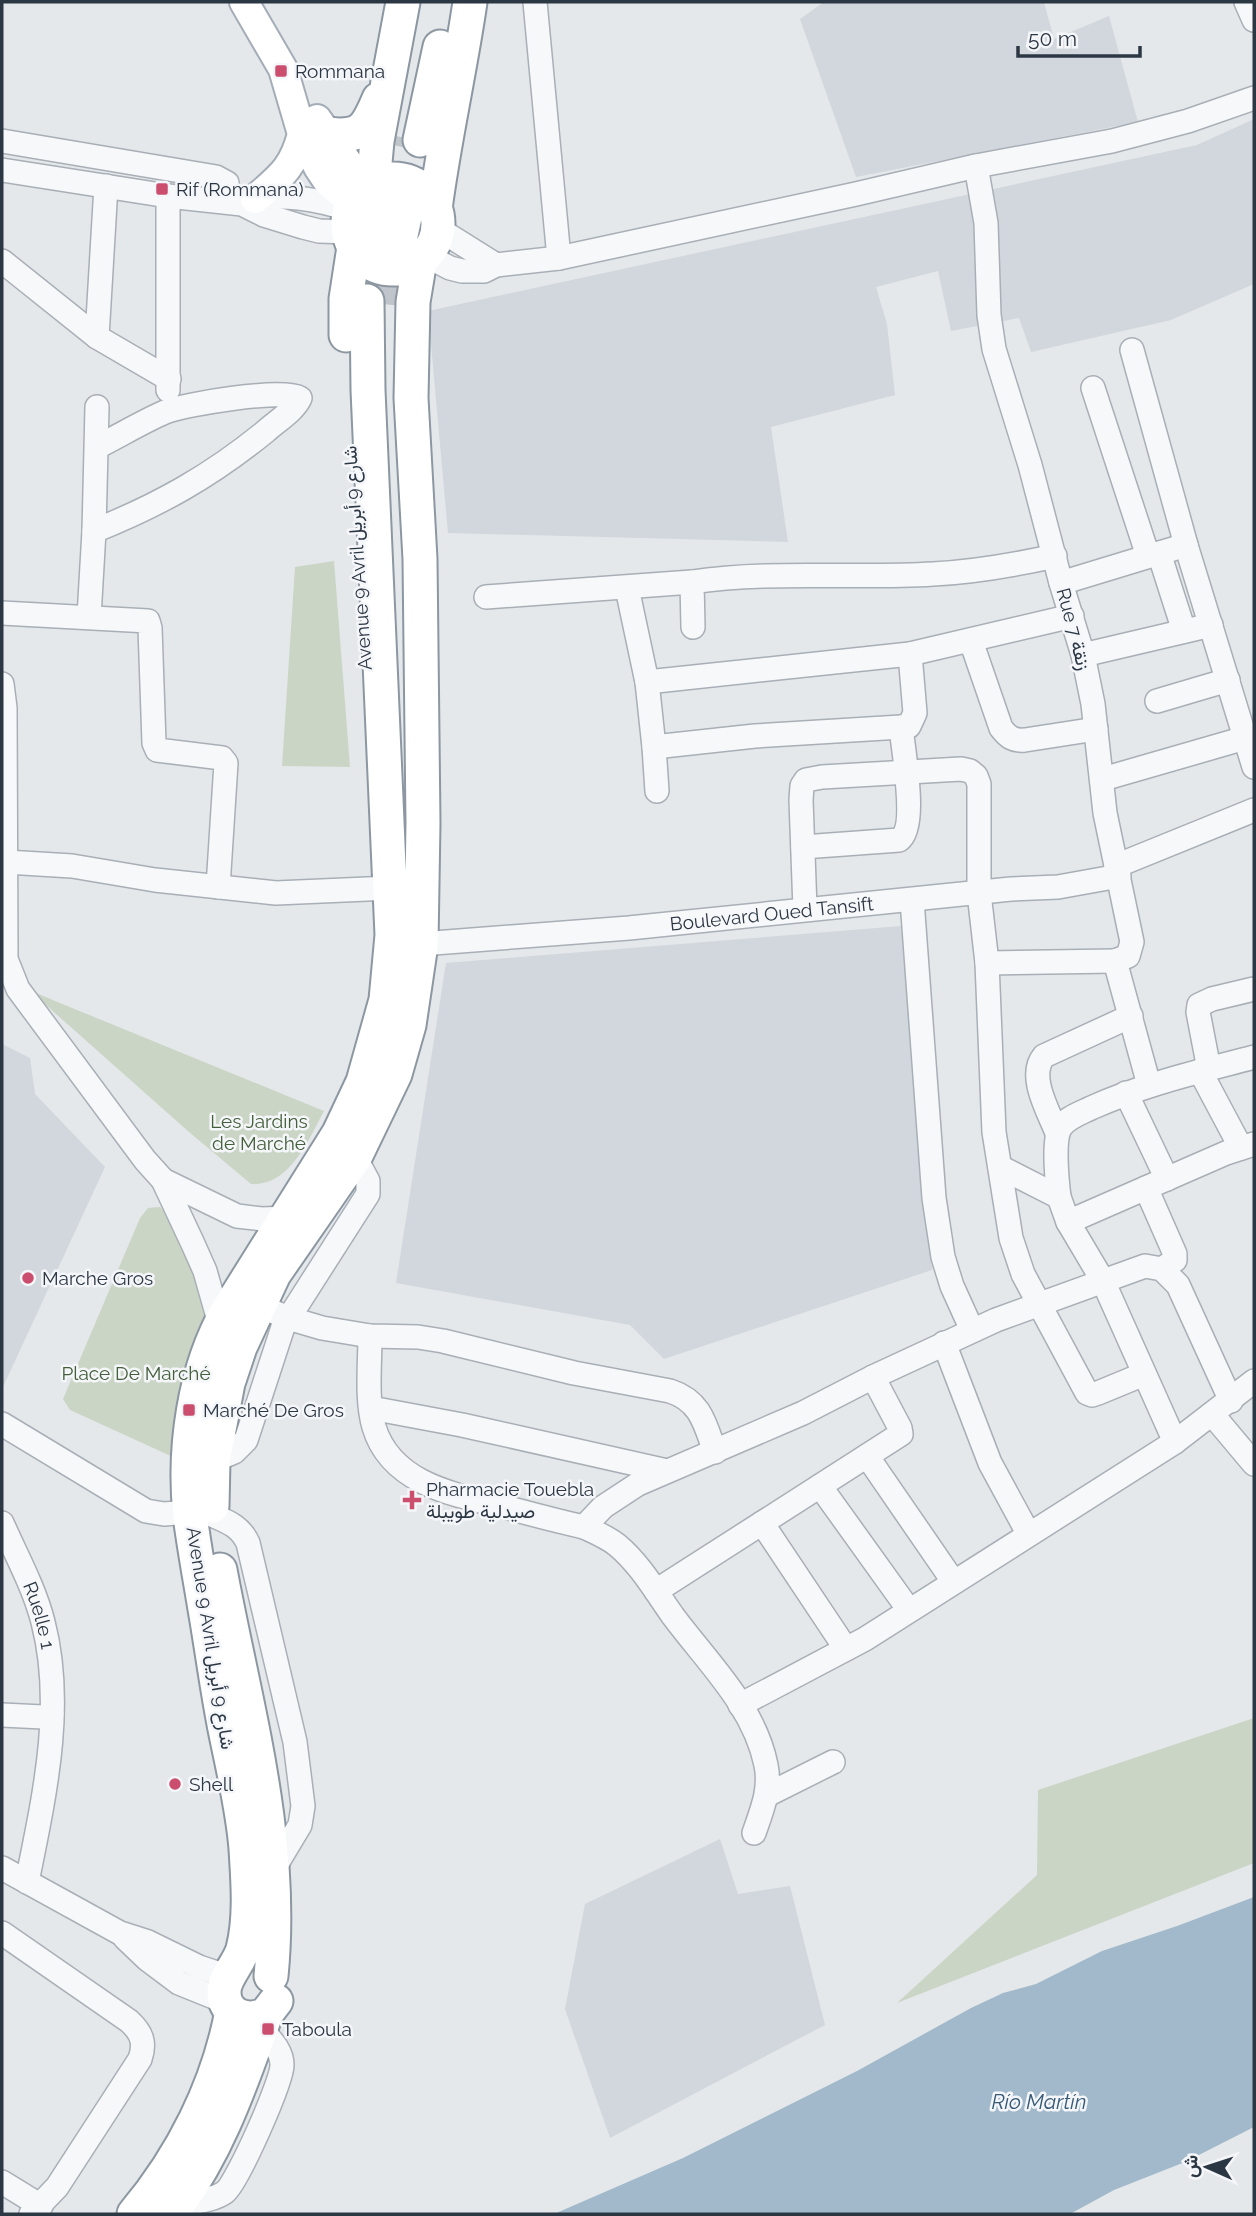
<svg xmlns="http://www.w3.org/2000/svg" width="1256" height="2216" viewBox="0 0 1256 2216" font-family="Raleway,Vazirmatn,sans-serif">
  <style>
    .built { fill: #d2d7dd }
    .green { fill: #cbd5c5 }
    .water { fill: #a1b9ca }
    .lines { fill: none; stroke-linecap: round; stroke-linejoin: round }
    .highway-tunnel { stroke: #bfc5ca; stroke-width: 33; stroke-dasharray: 33 17; stroke-linecap: butt }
    .minor-casing { stroke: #a9afb6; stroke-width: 26 }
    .major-casing { stroke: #a4adb7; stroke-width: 32 }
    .highway-casing { stroke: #8c97a2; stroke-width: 37 }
    .minor { stroke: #f7f8fa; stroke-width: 23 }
    .major { stroke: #fff; stroke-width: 28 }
    .highway { stroke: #fff; stroke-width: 33 }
    .poi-dot { fill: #cb4e6e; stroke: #f4f6f9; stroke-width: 2.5 }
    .labels { text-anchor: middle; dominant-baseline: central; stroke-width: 5; stroke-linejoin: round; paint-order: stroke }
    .poi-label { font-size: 19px; fill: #2c3744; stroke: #f4f6f9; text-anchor: start }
    .street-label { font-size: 19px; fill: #2c3744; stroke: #f4f6f9 }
    .park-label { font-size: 19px; fill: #445f3a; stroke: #f4f6f9 }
    .water-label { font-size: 21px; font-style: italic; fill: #375a77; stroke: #f4f6f9 }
  </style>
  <rect width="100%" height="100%" fill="#e4e8eb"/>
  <path class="built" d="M824,2H1044L1054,39L1109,16L1138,122L856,177L800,19Z
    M1254,119V284L1171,320L1031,352L1019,318L951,331L938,271L876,287L887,324L895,395L771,427L788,542L448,533L428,311L1197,145Z
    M901,926L932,1270L664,1359L630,1325L396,1283L446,963Z
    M2,1044L30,1058L35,1094L105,1167L2,1389Z
    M720,1839L738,1894L790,1886L825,2025L610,2138L565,2009L585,1904Z"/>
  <path class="green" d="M334,561L350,767L282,766L295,567Z
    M29,990L60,1003L324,1111C309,1139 289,1187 251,1184L189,1132Z
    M160,1207L168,1215L201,1286L206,1321L173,1457L70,1410L63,1399L140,1218L148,1208Z
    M1254,1718V1863L897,2003L1037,1875L1038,1790Z"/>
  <path class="water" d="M1254,1897V2127L1185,2162L1114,2190L1070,2214H554L683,2158L857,2071L971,2008L1003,1993L1036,1984L1102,1951L1177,1926Z"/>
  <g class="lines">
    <path class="highway-tunnel" d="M383,194L396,136
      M409,198L420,140
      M367,301L373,246
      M392,305L398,249"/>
    <defs>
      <g id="minor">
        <path d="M535,2L559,258"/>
        <path d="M1246,2L1254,20"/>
        <path d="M2,141L216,177L227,183L229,202"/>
        <path d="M976,166L986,223L989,315L994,349L1030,465L1061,583L1083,655L1093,704L1105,813L1132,942L1128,956L1115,961L1149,1085"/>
        <path d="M2,170L168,196L242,204L264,215L303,227L319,231L349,232"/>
        <path d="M106,186L97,337L169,379"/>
        <path d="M168,196V390"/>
        <path d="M247,202C277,191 321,200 350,210"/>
        <path d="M437,228L496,265"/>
        <path d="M425,255L450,268L462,271H484L496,265L559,258L856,194L976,166L1112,141L1188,121L1254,98"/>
        <path d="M2,261L97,337"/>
        <path d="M1132,350L1186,545L1254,767"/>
        <path d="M1093,388L1148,556"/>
        <path d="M94,531C159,505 211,476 266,431C277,421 294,411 300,398C282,388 186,404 165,412C142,422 119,436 97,447"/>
        <path d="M1159,553L1184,631"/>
        <path d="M1061,583L1186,545"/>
        <path d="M627,588L647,682L910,654L1072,616"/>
        <path d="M486,597L692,582"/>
        <path d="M2,613L148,621L150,628L154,743L157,750L222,758L226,763L218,887"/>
        <path d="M89,617L94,531L97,407"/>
        <path d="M693,627L692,582C772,570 852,579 933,574C974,572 1014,565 1055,556"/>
        <path d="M971,641L1001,728C1008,737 1013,741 1025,740L1096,729"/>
        <path d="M1083,655L1211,625"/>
        <path d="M647,682L654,747L755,736L901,727L909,726L915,713L910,654"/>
        <path d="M2,684L5,708L6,959L18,989L145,1160L163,1180L193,1244L205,1271L220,1324"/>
        <path d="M1157,701L1228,680"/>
        <path d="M654,747L657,791"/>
        <path d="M1103,779L1245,738"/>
        <path d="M803,847L899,840C918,828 903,750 901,727"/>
        <path d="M6,862L72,866L155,880L276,893L390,888"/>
        <path d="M1116,866L1254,810"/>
        <path d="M912,900L934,1198L943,1257L952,1286L972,1330"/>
        <path d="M805,909L801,800L802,786L806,780L822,777L961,769L970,771L976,776L979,784V893L987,963L994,1132L1011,1238L1023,1274L1087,1393L1092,1395L1098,1393L1144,1374"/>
        <path id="s1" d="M421,944L629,928L1011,889L1058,887L1119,876"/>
        <path d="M987,963L1115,961"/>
        <path d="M1209,1069L1198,1012L1199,1005L1212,999L1254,989"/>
        <path d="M1200,1071L1241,1148"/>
        <path d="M1126,1093L1167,1179"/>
        <path d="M1057,1133C1049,1112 1027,1076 1044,1056L1131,1016"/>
        <path d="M1000,1167L1059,1197L1068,1222L1103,1281L1175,1442"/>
        <path d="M163,1180L237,1216L262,1219L287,1218"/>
        <path d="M1146,1188L1175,1254V1260L1162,1269"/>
        <path d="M1059,1197C1057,1181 1053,1141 1060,1128C1066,1118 1081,1113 1091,1108C1144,1084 1198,1072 1254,1057"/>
        <path d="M1068,1222L1226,1153L1254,1144"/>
        <path d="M258,1305L288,1318L322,1328L370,1336L418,1337L443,1341L574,1373L670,1391C701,1401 705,1424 715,1452"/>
        <path d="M370,1336C370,1363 366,1401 374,1427C391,1484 455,1495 505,1507C531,1514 557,1521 584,1527C595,1532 607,1537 617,1545C640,1564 656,1592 673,1616C708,1663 754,1706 766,1765C771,1789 762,1810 754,1833"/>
        <path d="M944,1343L990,1463L1028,1533"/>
        <path d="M371,1408L462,1425L667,1471"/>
        <path d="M1212,1414L1254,1464"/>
        <path d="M2,1424L146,1511L164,1514L190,1512"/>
        <path d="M867,1456L953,1581"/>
        <path d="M213,1461L234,1452L246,1440L283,1327L368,1194V1181L355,1157"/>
        <path d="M820,1486L909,1610"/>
        <path d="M212,1515C228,1522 240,1526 248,1543L295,1742L303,1806L300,1825L273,1870"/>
        <path id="s2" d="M2,1523C16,1555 34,1587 43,1622C65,1707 44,1797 27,1882"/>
        <path d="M762,1523L846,1649"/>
        <path d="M584,1527L603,1507L638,1484L803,1413L873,1377L996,1320L1145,1266L1162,1269L1178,1285L1231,1401"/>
        <path d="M656,1591L901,1434L900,1428L873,1377"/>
        <path d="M740,1705L865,1639L1175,1442L1254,1381"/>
        <path d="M2,1715L43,1717L52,1714"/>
        <path d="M767,1795L833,1762"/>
        <path d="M2,1868L120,1933L148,1942L199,1967L229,1977"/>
        <path d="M2,1933L129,2021C141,2032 146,2042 140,2059L57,2187L31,2214"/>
        <path d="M125,1938L147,1959L179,1983L226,2002"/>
        <path d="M2,2182L41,2206"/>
        <path d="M178,2205C192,2202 213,2201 225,2192C237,2183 282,2082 282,2065C282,2050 270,2039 261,2029"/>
      </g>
      <path id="major" d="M244,2L283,69L302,134L318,167L328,182L353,203
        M317,119L366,188
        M255,199C280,177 293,169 302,134"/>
      <path id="highway" d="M326,134C361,138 366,130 379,99
        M420,140L440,47
        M348 224a45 45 0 1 1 90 0a45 45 0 1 1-90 0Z
        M373,184L377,141L403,2
        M435,209C444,140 460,71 470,2
        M373,246L383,194
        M398,249L409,198
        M346,335V299L354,247
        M212,1506L213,1461L228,1383L240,1347L274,1274L355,1157L395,1074L409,1025L421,944L423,823L420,559L411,398L413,302L420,260
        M220,1570C245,1705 285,1836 271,1976
        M266,2014C248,2023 224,2016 224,1992C224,1977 239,1964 243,1949C251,1918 248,1881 246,1849C243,1809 233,1769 225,1729C217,1689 212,1649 205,1609C200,1578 194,1547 190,1515C183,1448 194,1369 228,1310L339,1133L363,1082L386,1000L392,935L368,390L367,301
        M134,2214C182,2157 218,2086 232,2011
        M171,2214C217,2155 241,2084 266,2014L276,2001"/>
    </defs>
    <use href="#minor" class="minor-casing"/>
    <use href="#major" class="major-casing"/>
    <use href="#highway" class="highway-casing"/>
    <use href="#minor" class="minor"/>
    <use href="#major" class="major"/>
    <use href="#highway" class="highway"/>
  </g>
  <g class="poi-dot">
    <rect x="274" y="64" width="14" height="14" rx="3.5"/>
    <rect x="155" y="182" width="14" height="14" rx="3.5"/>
    <circle cx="28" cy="1278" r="7"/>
    <rect x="182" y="1403" width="14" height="14" rx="3.5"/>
    <path d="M408.5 1489.5h7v7h7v7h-7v7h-7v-7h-7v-7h7z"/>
    <circle cx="175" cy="1784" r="7"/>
    <rect x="261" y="2022" width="14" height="14" rx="3.5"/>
  </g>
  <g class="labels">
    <g class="poi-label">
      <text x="295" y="71">Rommana</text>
      <text x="176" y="189">Rif (Rommana)</text>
      <text x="42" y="1278">Marche Gros</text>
      <text x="203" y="1410">Marché De Gros</text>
      <text x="426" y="1489">Pharmacie Touebla<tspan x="426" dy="22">صيدلية طويبلة</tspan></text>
      <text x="189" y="1784">Shell</text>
      <text x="282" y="2029">Taboula</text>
    </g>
    <g class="street-label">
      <text transform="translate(357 558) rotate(-94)">Avenue 9 Avril شارع 9 أبريل</text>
      <text transform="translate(1074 629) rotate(75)">Rue 7 زنقة</text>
      <text stroke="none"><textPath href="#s1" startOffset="352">Boulevard Oued Tansift</textPath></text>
      <text stroke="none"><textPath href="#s2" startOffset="100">Ruelle 1</textPath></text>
      <text transform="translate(211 1638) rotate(81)">Avenue 9 Avril شارع 9 أبريل</text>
    </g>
    <g class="park-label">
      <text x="259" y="1121">Les Jardins<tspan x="259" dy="22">de Marché</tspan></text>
      <text x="136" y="1373">Place De Marché</text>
    </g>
    <g class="water-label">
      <text x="1039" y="2101">Río Martín</text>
    </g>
  </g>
  <rect width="1256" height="2216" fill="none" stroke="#2c3744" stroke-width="7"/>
  <g transform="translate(1207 2167) rotate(273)" stroke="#f4f6f9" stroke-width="5" paint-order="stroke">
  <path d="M0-5L12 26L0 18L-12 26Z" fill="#2c3744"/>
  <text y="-10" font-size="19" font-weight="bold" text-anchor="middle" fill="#2c3744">ش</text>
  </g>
  <path d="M1018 46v10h122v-10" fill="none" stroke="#2c3744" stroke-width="3.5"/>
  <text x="1028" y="46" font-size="21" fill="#2c3744" stroke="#f4f6f9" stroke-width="5" paint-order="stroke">50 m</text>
</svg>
